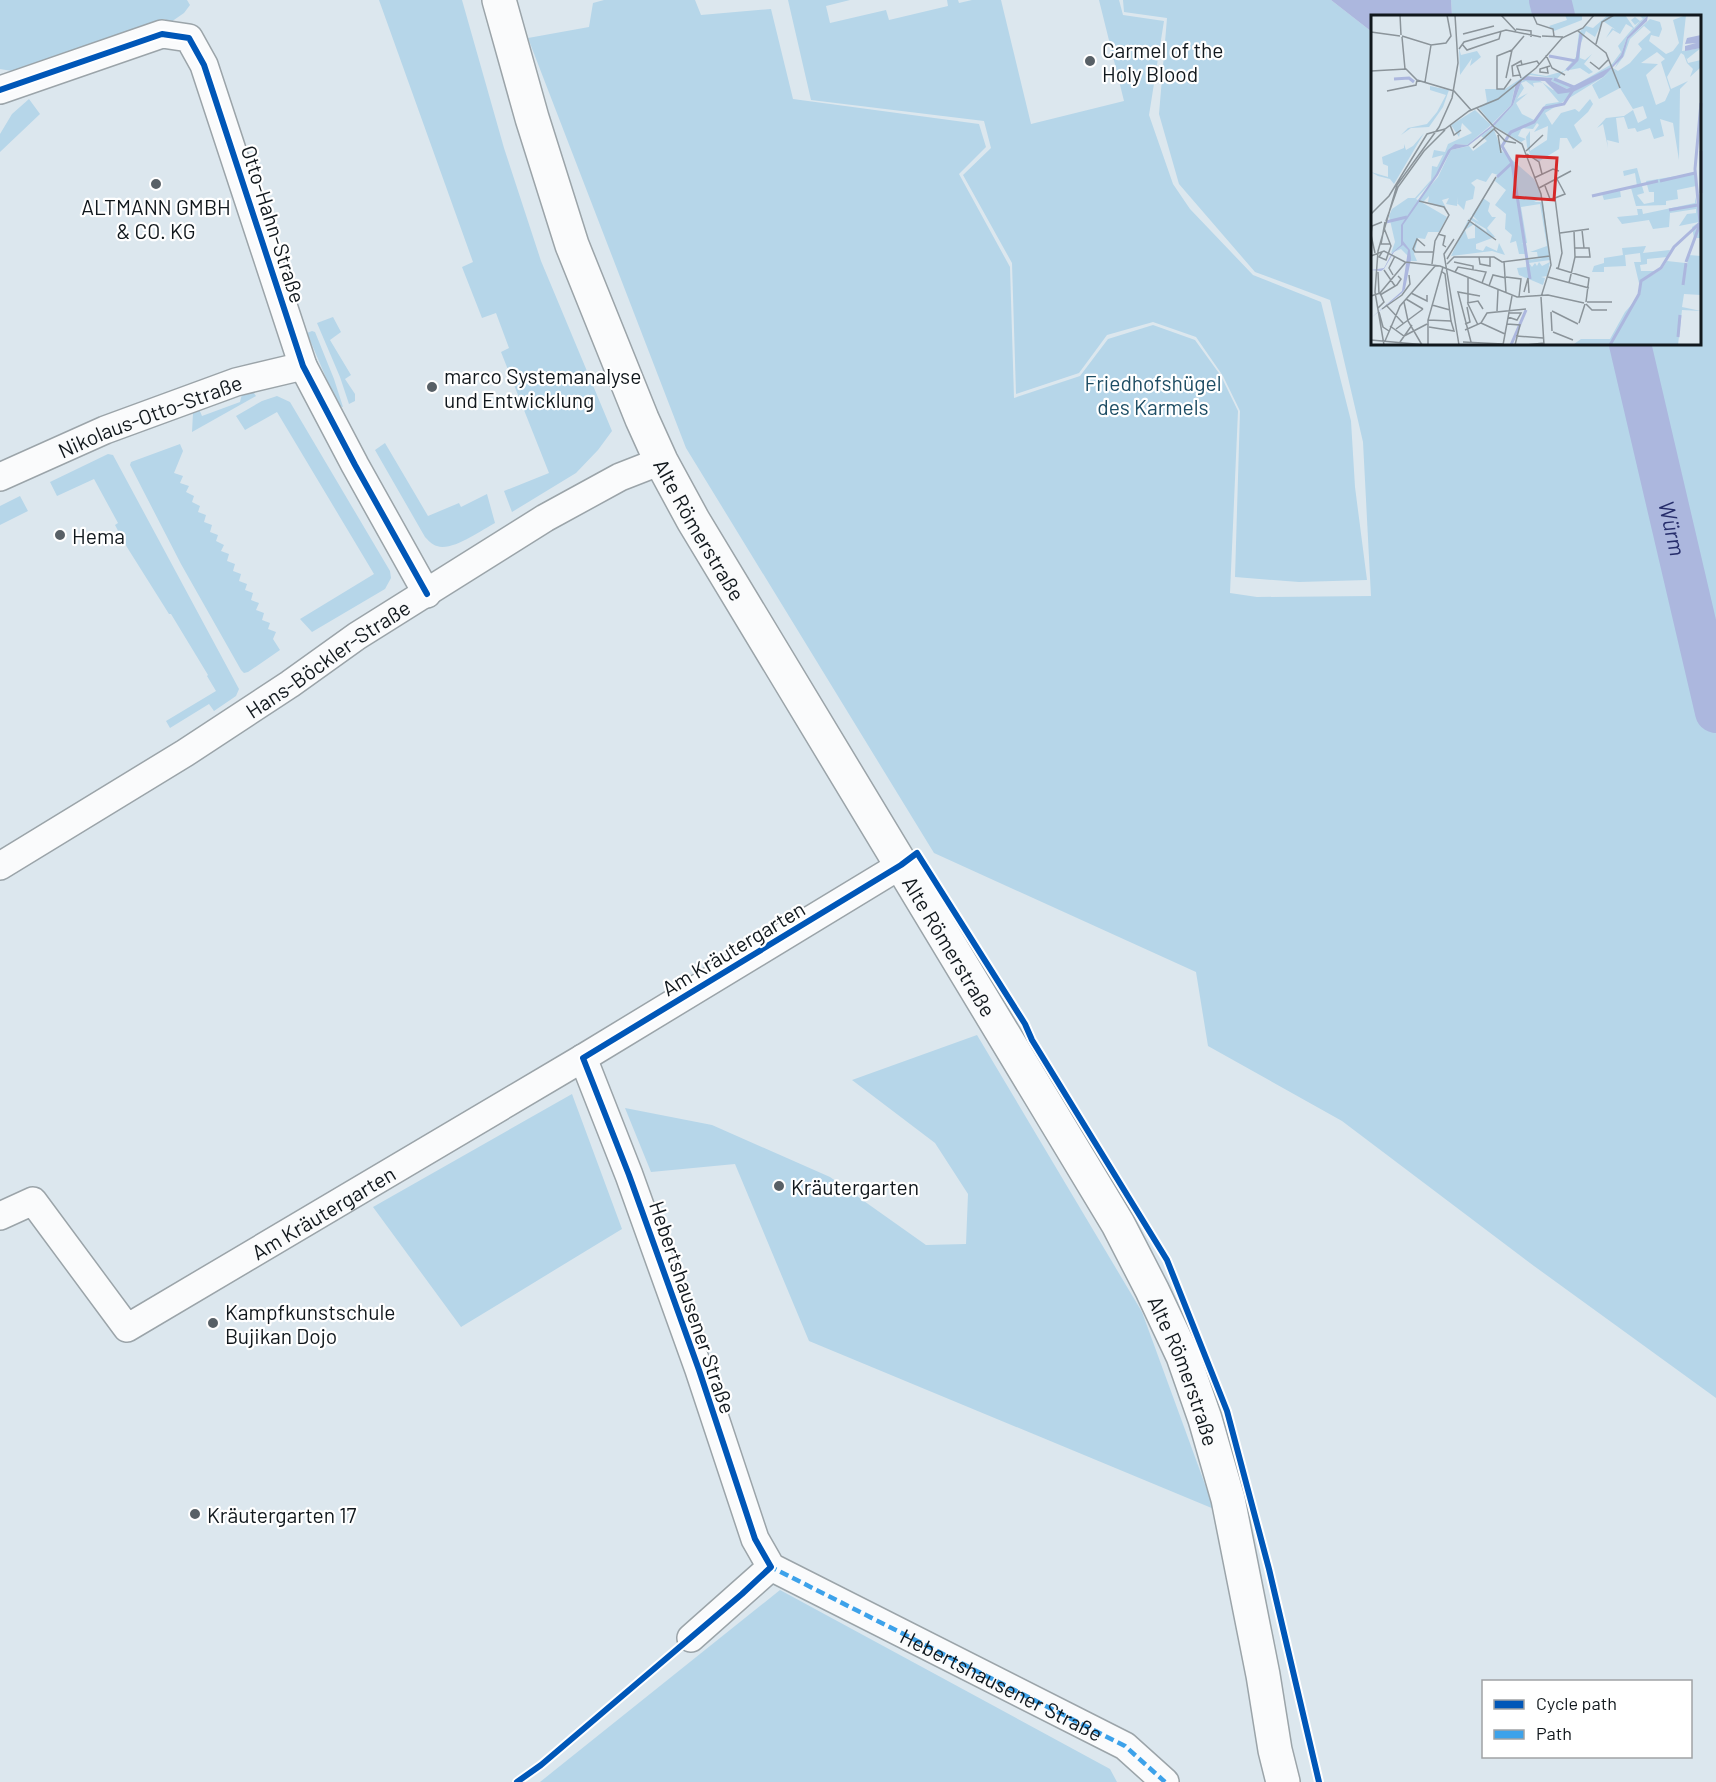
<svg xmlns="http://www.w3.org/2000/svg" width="1716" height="1782" viewBox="0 0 1716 1782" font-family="Barlow,sans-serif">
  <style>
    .green { fill: #b6d6e9 }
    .water { fill: #acb7de }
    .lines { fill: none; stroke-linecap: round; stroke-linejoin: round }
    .river { stroke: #acb7de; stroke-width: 42 }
    .street-casing { stroke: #9ba4a9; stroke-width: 30 }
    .secondary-casing { stroke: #9ba4a9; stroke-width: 36 }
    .street { stroke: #fafbfc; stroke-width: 27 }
    .secondary { stroke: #fafbfc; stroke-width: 33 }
    .quiet { stroke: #3da2ea; stroke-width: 4.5; stroke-dasharray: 9 4.5; stroke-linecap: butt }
    .cycleway-casing { stroke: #fff; stroke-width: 10 }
    .cycleway { stroke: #0057b8; stroke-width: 6 }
    .poi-dot { fill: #586066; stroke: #fff; stroke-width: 2 }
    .labels { text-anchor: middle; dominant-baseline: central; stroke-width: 4.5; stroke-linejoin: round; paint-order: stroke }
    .poi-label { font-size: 21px; fill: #11181d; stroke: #fff; text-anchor: start }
    .street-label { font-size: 21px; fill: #11181d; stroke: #fff }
    .park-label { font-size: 21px; fill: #1e4e65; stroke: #fff }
    .water-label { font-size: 22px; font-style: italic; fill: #262d6b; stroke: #fff }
    .inset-river { fill: none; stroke: #acb7de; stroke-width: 3 }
    .inset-road { fill: none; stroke: #8b949a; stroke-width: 1.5 }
    .view { fill: #d62828; fill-opacity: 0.15; stroke: #d62828; stroke-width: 3 }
    .inset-edge { fill: none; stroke: #11181d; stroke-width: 3 }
  </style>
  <rect width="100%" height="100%" fill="#dce7ee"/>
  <path class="green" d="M0,0H187L190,5L184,13L171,22L164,19L12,71L0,69Z
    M379,0H462L504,148L541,261L612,431L598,450L576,473L512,512L504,491L549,473L501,352L509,348L496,313L482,318L462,267L473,262Z
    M604,0H695L701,15L771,9L793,99L979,124L986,147L959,174L1010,267L1014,398L1080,376L1108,339L1153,325L1195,340L1221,376L1238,411L1230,593L1257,597L1371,596L1363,442L1330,300L1255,272L1179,184L1159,114L1167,18L1124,12L1123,0H1331L1372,32V344H1700V16H1452L1451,0H1716V1398L1534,1266L1342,1121L1208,1046L1196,972L934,853L686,448L528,38L589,27L593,3Z
    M788,0H850L826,6L830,23L886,10L889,20L948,6L947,0H958L959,3L972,0H1001L1031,124L1124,101L1099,0H1119L1123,15L1164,21L1149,115L1173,184L1190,209L1253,275L1321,302L1351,421L1355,487L1367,580L1299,582L1235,577L1240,411L1223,376L1196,337L1153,322L1107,335L1079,373L1016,394L1012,263L963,175L991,148L984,121L811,100Z
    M29,99L40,114L0,152V134L12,114Z
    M333,317L341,332L330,340L351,375L345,379L355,394V401L349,404L340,377L317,323Z
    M312,331L315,332L334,379L343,407L338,406L307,333Z
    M253,392L256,396L192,432L193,413L199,409L202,416L240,402L242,394Z
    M277,396L290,402L390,571L391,578L385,589L312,632L300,619L374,574L277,412L245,430L236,416L262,401Z
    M385,443L428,516L459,503L461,507L487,494L495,523C482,530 451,552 437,546C432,545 428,540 425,537L375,450Z
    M180,444L183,451L174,473L183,476L180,483L189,486L186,492L194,496L192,502L200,506L198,512L206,515L204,522L212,525L210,532L218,535L216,541L224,545L221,551L229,554L227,561L235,564L233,571L241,574L239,581L247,584L245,590L253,593L251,600L259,603L256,610L264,613L262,620L270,623L268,629L276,632L273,639L280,650L248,672L244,673L241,670L181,564L130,465L131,462Z
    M108,454L113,455L239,689L236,696L214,711L209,704L170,728L166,721L216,691L207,676L208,675L171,614H169L125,544L115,525L118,523L94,479L57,496L50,482Z
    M20,496L28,511L0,525V506Z
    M977,1035L1142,1312L1214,1509L809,1341L735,1164L651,1172L625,1108L712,1125L830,1177L926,1245L966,1244L968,1194L935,1143L852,1080Z
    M572,1094L622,1229L461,1327L373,1207Z
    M780,1590L1110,1769L1117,1782H540Z"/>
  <path class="water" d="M1331,0H1451L1452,16H1372V32Z"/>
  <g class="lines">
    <g class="river">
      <path d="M1550,0L1554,16"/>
      <path id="s1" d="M1630,344L1716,712"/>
    </g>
    <defs>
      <g id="street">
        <path d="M0,90L162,34L189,38L204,65L303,366L355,465L427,594"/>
        <path id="s2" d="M0,477L105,430L236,382L303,366"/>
        <path id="s3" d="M0,866L185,753L290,684L357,636L545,518L620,477L661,461"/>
        <path id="s4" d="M583,1058L629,1175L699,1370L755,1539L771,1567L1125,1746L1165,1782"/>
        <path id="s5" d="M0,1216L33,1201L127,1328L583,1058L901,865"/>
        <path d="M691,1638L771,1567"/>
      </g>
      <g id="secondary">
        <path id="s6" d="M499,0L532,118L572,245L642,419L661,461L693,520L1118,1224L1152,1290L1183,1356L1205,1419L1228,1499L1263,1675L1275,1750L1283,1782"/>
      </g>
    </defs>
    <use href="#street" class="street-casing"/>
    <use href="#secondary" class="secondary-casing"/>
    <use href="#street" class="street"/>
    <use href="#secondary" class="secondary"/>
    <path class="quiet" d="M770,1564L771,1567L1125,1746L1165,1782"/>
    <defs>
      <path id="cycleway" d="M0,90L162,34L189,38L204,65L303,366L355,465L427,594
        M517,1782L541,1765L742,1594L771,1567L755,1539L699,1370L629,1175L583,1058L901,865L917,853L1025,1024L1032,1040L1167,1260L1227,1411L1269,1569L1319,1782"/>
    </defs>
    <use href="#cycleway" class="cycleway-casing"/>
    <use href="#cycleway" class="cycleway"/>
  </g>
  <g class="poi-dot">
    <circle cx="1090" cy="61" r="6"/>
    <circle cx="156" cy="184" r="6"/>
    <circle cx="432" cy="387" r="6"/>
    <circle cx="60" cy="535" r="6"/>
    <circle cx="779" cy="1186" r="6"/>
    <circle cx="213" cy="1323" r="6"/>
    <circle cx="195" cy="1514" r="6"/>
  </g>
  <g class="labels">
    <g class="poi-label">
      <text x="1102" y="49">Carmel of the<tspan x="1102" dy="24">Holy Blood</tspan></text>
      <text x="156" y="206" text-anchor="middle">ALTMANN GMBH<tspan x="156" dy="24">&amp; CO. KG</tspan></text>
      <text x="444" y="375">marco Systemanalyse<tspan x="444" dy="24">und Entwicklung</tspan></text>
      <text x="72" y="535">Hema</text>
      <text x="791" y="1186">Kräutergarten</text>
      <text x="225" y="1311">Kampfkunstschule<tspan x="225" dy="24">Bujikan Dojo</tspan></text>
      <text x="207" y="1514">Kräutergarten 17</text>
    </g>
    <g class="street-label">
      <text transform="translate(274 224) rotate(72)">Otto-Hahn-Straße</text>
      <text stroke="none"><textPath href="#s2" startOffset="162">Nikolaus-Otto-Straße</textPath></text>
      <text stroke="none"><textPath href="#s6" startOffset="568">Alte Römerstraße</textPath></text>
      <text stroke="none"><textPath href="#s3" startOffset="388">Hans-Böckler-Straße</textPath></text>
      <text stroke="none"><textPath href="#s6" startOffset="1054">Alte Römerstraße</textPath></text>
      <text transform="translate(733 948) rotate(-31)">Am Kräutergarten</text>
      <text stroke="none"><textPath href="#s5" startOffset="422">Am Kräutergarten</textPath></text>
      <text transform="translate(693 1307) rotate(71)">Hebertshausener Straße</text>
      <text stroke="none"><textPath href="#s6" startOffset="1540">Alte Römerstraße</textPath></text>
      <text stroke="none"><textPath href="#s4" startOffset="802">Hebertshausener Straße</textPath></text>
    </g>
    <g class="park-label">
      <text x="1153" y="382">Friedhofshügel<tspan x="1153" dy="24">des Karmels</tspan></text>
    </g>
    <g class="water-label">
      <text stroke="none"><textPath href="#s1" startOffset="189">Würm</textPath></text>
    </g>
  </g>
  <g transform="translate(1371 15)">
    <rect width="330" height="330" fill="#dce7ee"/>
    <path d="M194,0H211V5L183,16L178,11L196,5ZM237,0H254L263,13L269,6L264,10L260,5L264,2L269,6L272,4L268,0H277L256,22L250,40L240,52L209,71L196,74L180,66L182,63L159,60L144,71L140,90L121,109L108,93L116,87L114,74H134L158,58L175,61L193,56L186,64L203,71L241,49L250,37L247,31L262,13L255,9L249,19L242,15L235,23L241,13L245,15L232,6L224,22L215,16L209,30V43L214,45L221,39L213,49L222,57L218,59L209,53L193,56L205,42L208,17L215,11L222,13ZM315,0L311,36L330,33L316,44L315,42L317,48L330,45V52L319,62L322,54L316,48L313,40L310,38L296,62L300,74L317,66L309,74L308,145L302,108L289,104L293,121L283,124L279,113L266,117L264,113L257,114L253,102L245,103L248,128L236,125L237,133L232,109L226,113L235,103L253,101L262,95L267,108L276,103L272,91L262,94L249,73L228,84L221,70L237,59L174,98L181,110L190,98L204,94L208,97L219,84L222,89L217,97L203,110L211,126L202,134L196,123H189L188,134L167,147L160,142L156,132L155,122L159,116V136L176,125L177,111L163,117L168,110L166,108L162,114L151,113L147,121L155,124L150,127L123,111L142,90L151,65L165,63L182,75L202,77L242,53L247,56L259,48L271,34L267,29L280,17L273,11L259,24L253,41L244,53L257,24L279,4L289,7L291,14L288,22L280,20L278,26L295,39L302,36L308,28L302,5ZM286,37L294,44L290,47L299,75L294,86L285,90L275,60L287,49L270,48ZM155,66L163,72L162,68L171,67L188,87L175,89L163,105L151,99L145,88L157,78L146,84L153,73L150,68ZM88,33L90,40L106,36L110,42L99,51L101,43L89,60ZM59,71L78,75L72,92L58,112L40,113L30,120L37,113L56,109L66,97L75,80L59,75ZM104,95L120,110L96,130L84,129L61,166L45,184L76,202L68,217H57L54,224L47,223L43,239L46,246H36L37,241L30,234L20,238L24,227L18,201L21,194L37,183H44L60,165L61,151L66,152L72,140L61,143L63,135L74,137L77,129L101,118L91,108L88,122L80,110ZM122,112L131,136L163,164L168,174L171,183L163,187H172L179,245L158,248L161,252L164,248L166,251L168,247L171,251L179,247L176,261L170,262L174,263L172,270L148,260L146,253L155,252L156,245L172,243H167L166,237H159L176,231L169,189L150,192L156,228L150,229H155L156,239H148L145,226L139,228L141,220L134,214L135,199L124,190L135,175L124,166L127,160L121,158L115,167L106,164L100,168L104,172L102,184L95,186L93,195L86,188L87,182L86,191L75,189L78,183L71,185L75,193L57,187L58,181L52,187L47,185L67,162L80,135L98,131L102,136L116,126L110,121ZM53,118L23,169L19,164L7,161L0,157L17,162V151L12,149L11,142L33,133V129L35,135L42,131ZM266,153L273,178L266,180L273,189L283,187V177H278L275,166L324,158L325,171L306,175L307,184L295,186V190L265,191L260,173L249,175L250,182L233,185L231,179L266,171L264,158L253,161L252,156ZM324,182L330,207V223H323L321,212L328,207L308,211L316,199L325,198V194L299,198L298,212L282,214L278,205L251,209L246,202L267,200L266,194H271L272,199L324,188ZM112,183L119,188L117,196L121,202H125L116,213L124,222L105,229V234L112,236L115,231L126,236L128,228L134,240L121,236L80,241L97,205L103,209L94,215L97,224L104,223V208L116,217L115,214L98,204L100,202L108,207L101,200ZM275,231L272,238L299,235L296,242L276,244V249L269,250L270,256H285L268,268L263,247H270L269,238L254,240L255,251L233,252V257H221L223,251L233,248V243L252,240L251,233ZM318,240L330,241V280L313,279L311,292L330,296L311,295L307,330L203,329L210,324H239L254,297L269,280L270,267L291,254L296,246L314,248L312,272Z" fill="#b6d6e9" fill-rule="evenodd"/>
    <path d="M277,0L276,6L257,24L252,42L232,62L202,77L187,79L174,66L151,65L142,90L124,110L97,131L80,135L67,160L32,210V226L39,235L40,244L34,274L31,278L0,303L31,276L37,235L32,230L23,237L13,254L10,256L0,255L13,253L21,238L30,230V210L65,159L77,135L84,129L96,130L120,111L140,90L145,68L154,61L182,63L180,66L196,74L240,52L250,40L256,22ZM330,20V33L314,36V31L325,28L314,29L316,23Z" fill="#acb7de"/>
    <path class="inset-river" d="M178,41L205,46M196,55L206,45L210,19M23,64L38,63L43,67M183,64L205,73M330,136V178M126,162L141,148M289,166L324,158M221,181L287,166M298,195L327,190M15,207L36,202M329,207L324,154L330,88M315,247L329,209M159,264L141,148L131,131L140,117L163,107L173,93L193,89L202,75M312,270L315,248M307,322L309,300M140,330L155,295M239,330L268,279L270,266L290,253L303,232L329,208"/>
    <path class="inset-road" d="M29,0L30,20M130,0L145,16M162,0L166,9L182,14L183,21M145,14L160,16V22M207,16L235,38L249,73M0,17L29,21M92,19L123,11M31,21L60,30L75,28L80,21L76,0M171,21L192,22M31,22L34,54M91,29L96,35L128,24L130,16M225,29L231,7L243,0M88,34L93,27L135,15L170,22M175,40L181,53L194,60M219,47L228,54L238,44M176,52L177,58L169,57V54L179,51M0,56L35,54L46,65L83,76L100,95M149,60L142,61L141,51L150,46L151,50M135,63L141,35M150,63L146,51L166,46L168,49M140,64L133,74H126V41L141,35L153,21M54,67L60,30M16,76L45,70L46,65M106,93L123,112L151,129L170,179L180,250L170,282L173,330M79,110L83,120L90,115M123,114L134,126L145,128M127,120L130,138M102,133L124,113M155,136L172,120M156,139L168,147L171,159M163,163L182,154L188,156M174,171L179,184L184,183M168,173L200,156M184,183L191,238L187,254M184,183L194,179L186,164M48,186L73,192L78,200L64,226L61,249M0,199L18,181L56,119L74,114L98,96L127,84L165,53L191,23L212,13L223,0M97,205L125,225M15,206L27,172L53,136L74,115M14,207L10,229H19M211,215L213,233M189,218L218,214M0,219L1,211L11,207M67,219L74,221L72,230L75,232M0,220L4,238M83,224L73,239L88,330M54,231L46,224L42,234L44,237H62M11,237L8,242L15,245L20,231L13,213M0,241L13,236L34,247L69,251L146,282L177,280L213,288M108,242L109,249L119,251V242M204,242H219L218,233H204M76,244L125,162M133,246L135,278M83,247L102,251V255M76,249L83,242H123L131,247L179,241M185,253L218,263L215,287M13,255L24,271M70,256L74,259L80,306M7,257L8,279M84,257L87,252L115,257L111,268M22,260L18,253L24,241M97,262V289L107,310M135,262L150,264L148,282M177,262L218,273M198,268L204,242L203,216M118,271L122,260L135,263M153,277L157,263L158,278M40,278L56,286V280M9,280L26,270L30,264L27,261M0,281L9,278L35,247M35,284L52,294M33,287L37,306L51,330M216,287H241M96,288L107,286L112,294M215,289L221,295H236M15,290L32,308M61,290L79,295M7,293L13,287L9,278M11,294L31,280L39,269L38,260M126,296L127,275M181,296L207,309M8,297L12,312L18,316M180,297L181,316M137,302L146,305L150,298H138M57,305L80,306M110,308L134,319M208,308L214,289M94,309L99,307L96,292M136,309L149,310L144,330M19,311L33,321L56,309M58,312L83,316L80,306M25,314L52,294M94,315L110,308L116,298L155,294M182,317L202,325M145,321L172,323M0,325L55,330M14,326L29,291L65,250M29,327L41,310M92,327L132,329M100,327L87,277L109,281M13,330L4,277L7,236L26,170L68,112L81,83L87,48L84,0M57,330V305L72,252M132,330L141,281M155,330L173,328"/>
    <path class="view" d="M146,141L186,143L183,185L143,182Z"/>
    <rect width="330" height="330" class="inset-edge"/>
  </g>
  <rect x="1482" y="1680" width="210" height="78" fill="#ffffff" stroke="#a0a3a5" stroke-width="1.5"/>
  <rect x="1494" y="1700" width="30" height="9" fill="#0057b8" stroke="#a0a3a5" stroke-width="1.5"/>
  <text x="1536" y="1710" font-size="18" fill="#11181d">Cycle path</text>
  <rect x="1494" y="1730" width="30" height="9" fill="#3da2ea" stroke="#a0a3a5" stroke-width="1.5"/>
  <text x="1536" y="1740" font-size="18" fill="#11181d">Path</text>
</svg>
